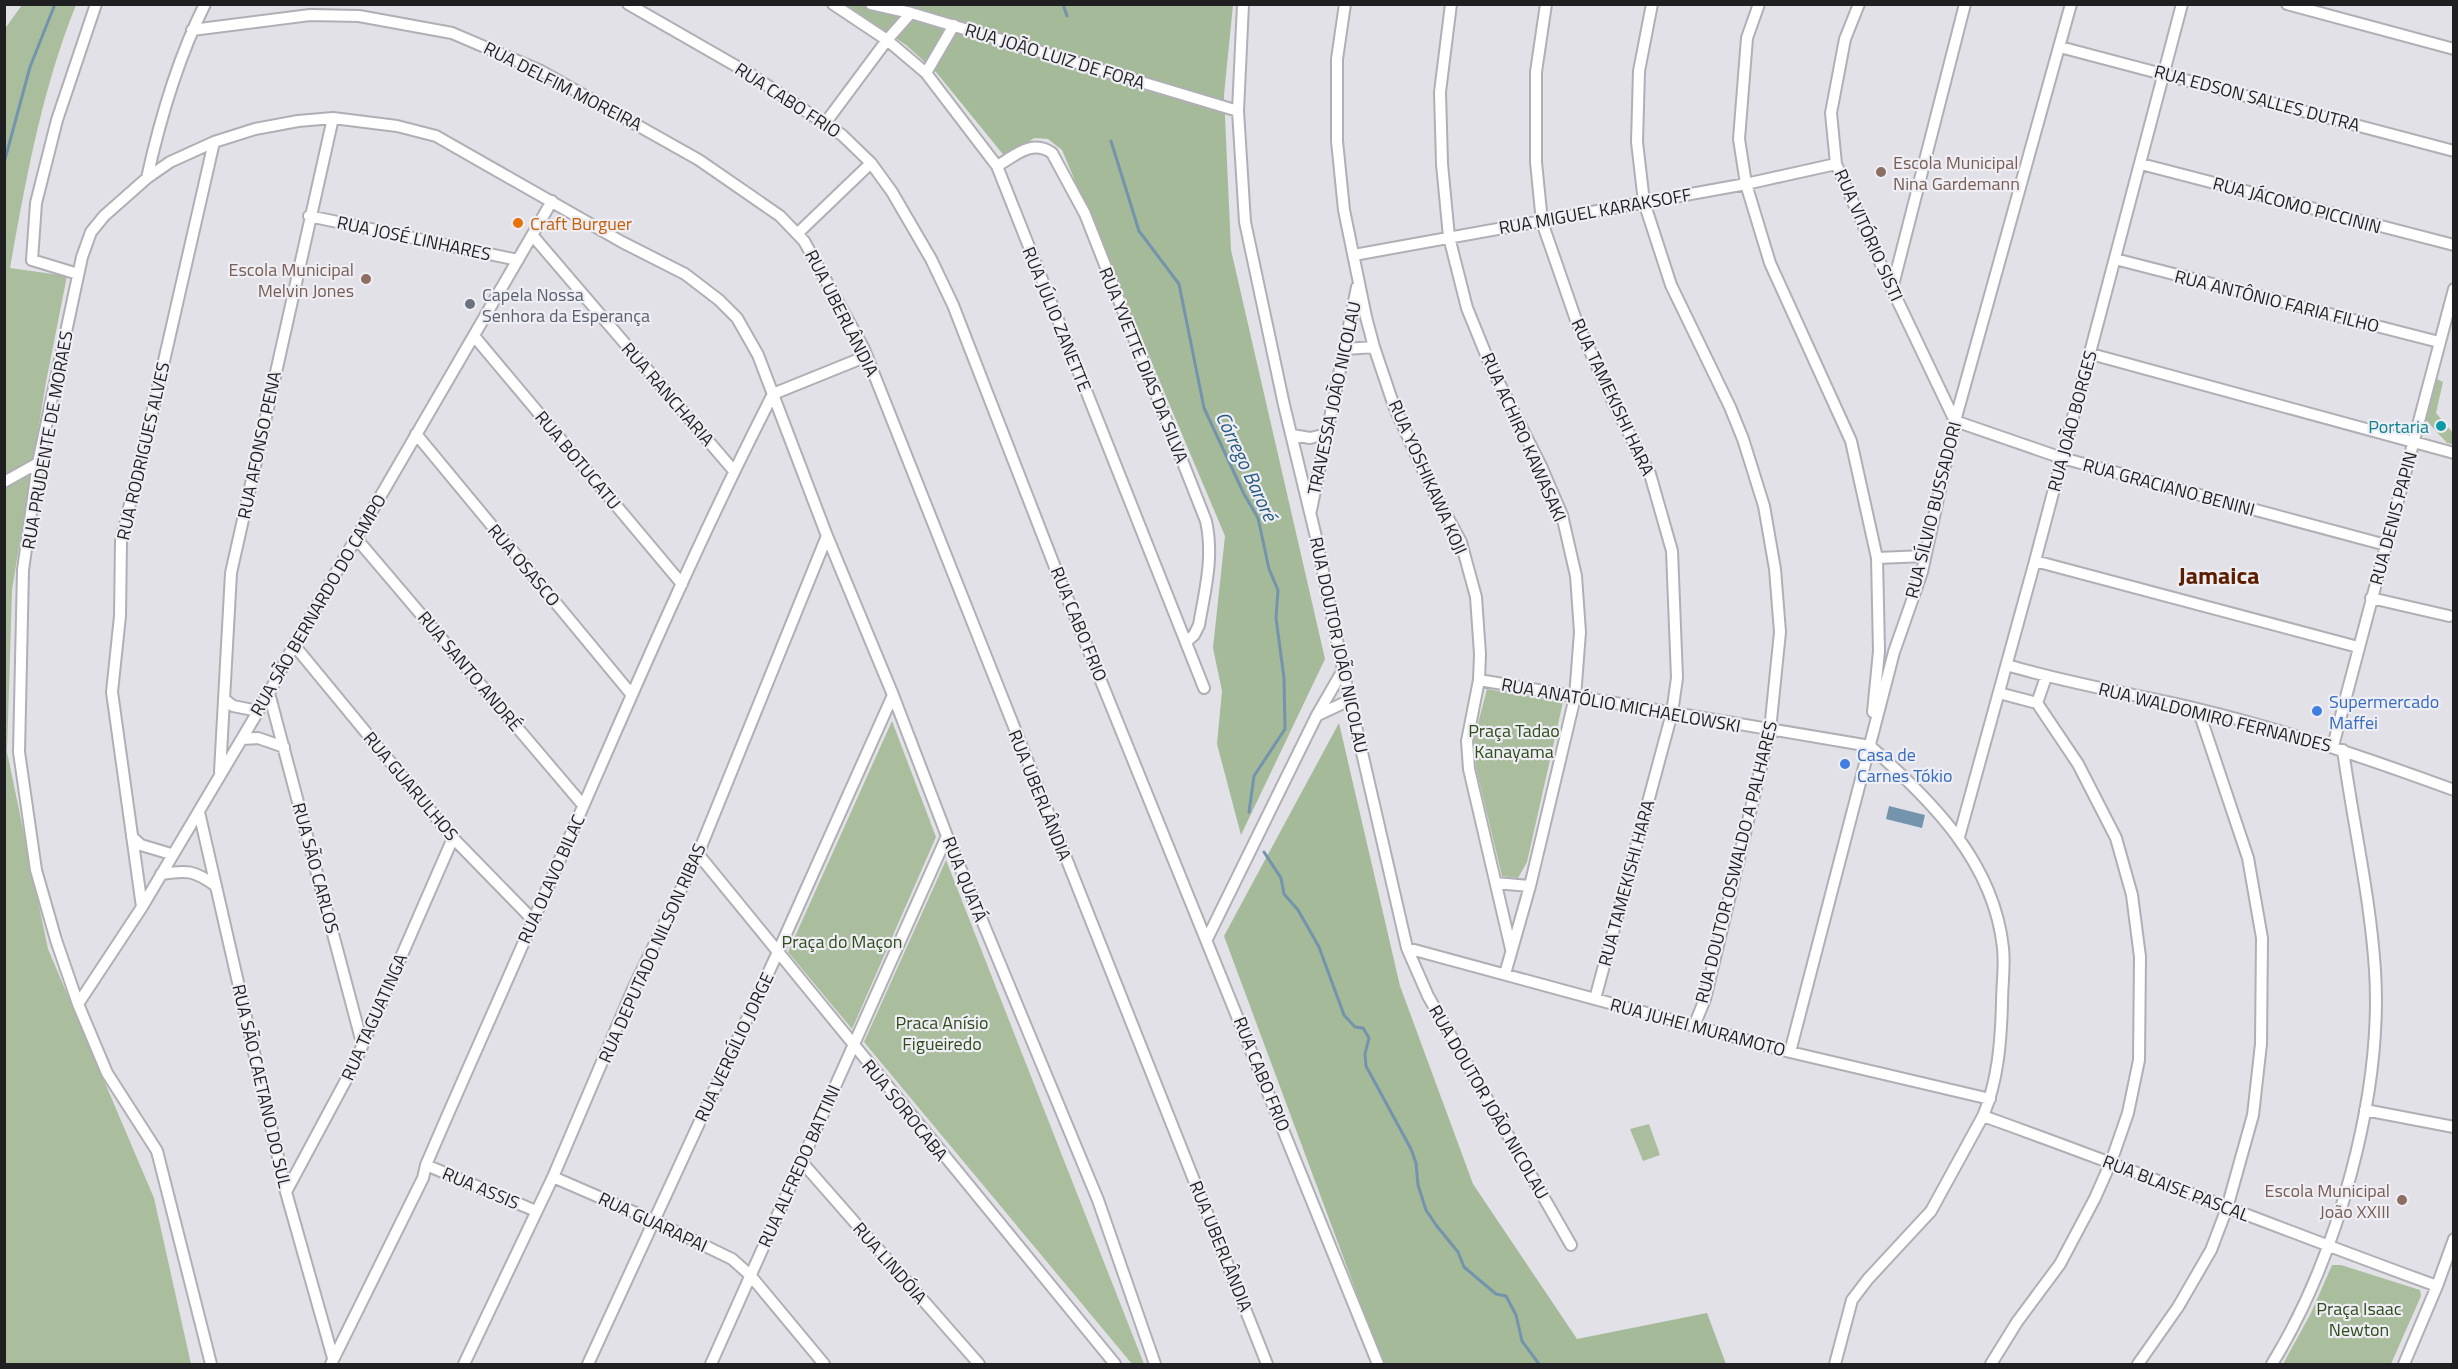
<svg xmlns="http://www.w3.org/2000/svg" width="2458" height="1369" viewBox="0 0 2458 1369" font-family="'Titillium Web',sans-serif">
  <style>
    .green { fill: #aabe9d }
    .forest { fill: #a4ba98 }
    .water { fill: #7494ae }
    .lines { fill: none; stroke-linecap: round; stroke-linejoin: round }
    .stream { stroke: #7494ae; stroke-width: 3 }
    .minor-casing { stroke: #afafb5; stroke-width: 14 }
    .minor { stroke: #fff; stroke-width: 10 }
    .education-dot { fill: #8d6e63; stroke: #eeeef4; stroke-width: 2 }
    .food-dot { fill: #e8710a; stroke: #eeeef4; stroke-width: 2 }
    .worship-dot { fill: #6b7280; stroke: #eeeef4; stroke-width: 2 }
    .culture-dot { fill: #0f9aa8; stroke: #eeeef4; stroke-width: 2 }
    .shop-dot { fill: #3f7fe0; stroke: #eeeef4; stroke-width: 2 }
    .labels { text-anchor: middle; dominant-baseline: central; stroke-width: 4.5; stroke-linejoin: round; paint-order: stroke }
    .street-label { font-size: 18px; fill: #1f1f21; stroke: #eeeef4 }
    .education-label { font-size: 18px; fill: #785e54; stroke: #eeeef4; text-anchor: end }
    .food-label { font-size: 18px; fill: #c56008; stroke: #eeeef4; text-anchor: start }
    .worship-label { font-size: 18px; fill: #5b616d; stroke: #eeeef4; text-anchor: start }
    .culture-label { font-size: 18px; fill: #0d838f; stroke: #eeeef4; text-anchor: end }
    .shop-label { font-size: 18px; fill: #366cbe; stroke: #eeeef4; text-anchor: start }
    .park-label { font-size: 18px; fill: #314c1b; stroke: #eeeef4 }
    .water-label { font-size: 20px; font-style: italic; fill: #275b80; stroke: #eeeef4 }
    .district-label { font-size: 24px; font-weight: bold; fill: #5d1e00; stroke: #eeeef4 }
  </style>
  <rect width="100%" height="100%" fill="#e1e1e7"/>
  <path class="green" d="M22,5H76C42,89 26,179 10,268L67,276L46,382L12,590L7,752L48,949L154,1198L191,1364H5L4,30Z
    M2435,378L2443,382L2436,413L2453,433V444L2447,443L2425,419Z
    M1487,689L1563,702L1527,862L1518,878L1502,876L1476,768L1474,739Z
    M892,721L936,837L852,1029L788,952Z
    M946,860L1144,1364H1132L864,1042Z
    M1649,1124L1660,1155L1643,1161L1630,1129Z
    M2332,1265H2341L2420,1290L2421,1296L2391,1364H2283L2311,1313Z"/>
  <path class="forest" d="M847,5H1233L1224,95L1231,250L1325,659L1241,835L1217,744L1222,691L1213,648L1225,536L1062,150L1048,139L1034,138L1006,158L936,72L906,45Z
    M1339,723L1400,986L1473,1184L1577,1339L1707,1313L1726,1364H1383L1224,936Z"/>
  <path class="water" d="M1889,806L1925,815L1922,828L1886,819Z"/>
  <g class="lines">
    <path class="stream" d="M1063,4L1067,16
      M1111,141L1139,231L1179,284L1204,408L1244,494L1258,518L1269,569L1278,590L1276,618L1284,678L1285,729L1254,776L1249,812
      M4,163L30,67L55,4
      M1264,852L1281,878L1284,894L1298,910L1319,947L1344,1015L1355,1027L1363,1028L1369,1038L1365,1054L1366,1066L1411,1149L1416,1163L1418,1185L1426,1210L1436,1225L1458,1252L1464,1267L1496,1294L1506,1296L1516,1315L1522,1341L1539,1364"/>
    <defs>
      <path id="minor" d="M628,4L750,74L842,135L871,163L892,192L931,259L953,305L1058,575L1378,1364
        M833,4L887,40L926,73L997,166L1204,688
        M871,4L911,13L1238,111
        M1243,4L1238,111L1245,222L1284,405L1316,537L1343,670L1407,948L1428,996L1571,1245
        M1345,4L1337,59V141L1344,210L1366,317L1374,347L1394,406L1429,483L1461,542L1476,597L1480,654L1479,680L1467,741L1469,769L1511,949
        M1451,4L1440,92L1442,164L1449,237L1467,308L1491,367L1541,466L1562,515L1576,576L1580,632L1575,697L1530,886L1505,974
        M1546,4L1536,72V162L1542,222L1576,320L1615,406L1650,474L1672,551L1677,678L1672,713L1595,999
        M1652,4L1639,71L1637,142L1644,202L1671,285L1730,407L1743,439L1764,506L1775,569L1780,632L1770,730L1705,999L1694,1026
        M1759,4L1747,38L1739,139L1746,184L1770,263L1851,441L1877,558L1879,651L1873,712
        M1859,4L1845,39L1831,113L1836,164L1892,289L1955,421L2062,458L2386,545
        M2287,4L2454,49
        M192,30L310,15L359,16L452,33L541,71L699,160L780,216L804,241L864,349L1267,1364
        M2060,47L2454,151
        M926,73L954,25
        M826,122L887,40L911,13
        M2141,164L2454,245
        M997,166C1016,155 1032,139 1052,153L1085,214L1206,521C1214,557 1205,590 1199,625L1194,635L1186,642
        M147,178C160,119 178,58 205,4
        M309,216L518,260
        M798,233L871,163
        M533,236L734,471
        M1354,255L1746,184L1836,164
        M2115,259L2439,342
        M78,274L32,260L36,203L57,120L96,4
        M1892,289L1965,4
        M474,336L682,584
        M1345,349L1374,347
        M2091,354L2454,453
        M773,394L867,356
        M416,434L632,695
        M1292,435L1310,438L1327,434
        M4,482L38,463
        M1311,510L1357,287
        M356,538L583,805
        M1877,558L1925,556
        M2035,561L2358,647
        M2371,598L2449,616
        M294,645L453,838L534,921
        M2007,665C2070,684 2134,694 2198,709C2285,730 2369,759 2454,790
        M1479,680L1870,746
        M269,693L362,1043
        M224,699L233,706L258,711
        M2037,703L2046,677
        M1318,715L1350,700
        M242,739L258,738L284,747
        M2333,746L2454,289
        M220,772L231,573L333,118
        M199,812L286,1192L333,1358
        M132,837L141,845L171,854
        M1959,837L2035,561L2182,4
        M698,854L1115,1364
        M161,874C187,870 194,870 216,886
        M1496,883L1530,886
        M142,907L112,692L120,616L121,541L153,409L214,142
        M1207,939L1317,715L1343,670
        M1407,948L1790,1052L1990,1099
        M78,1004L142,907L269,693L294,645L552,201
        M1790,1052L1894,652L1922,572L1955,421L2071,4
        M2365,1110L2454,1127
        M1983,1116C2135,1170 2285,1231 2437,1286
        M801,1161L979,1364
        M426,1165L536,1211
        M553,1177L652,1220L732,1259L750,1275L824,1364
        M286,1192L353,1067L453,838
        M211,1364L157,1151L107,1073L78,1004L56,940L36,870L19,752L23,570L38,463L82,257L91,232L104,216L147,178L170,162L214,142L255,129L298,121L333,118L397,126L436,136L622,242L685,274L719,300L737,318L758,355L827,536L893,695L947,836L1098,1200L1155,1364
        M331,1364L423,1178L426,1165C461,1083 498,1002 533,921C611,744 685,566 773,394
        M464,1364L553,1177L633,989L698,854L827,536
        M588,1364L777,954L893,695
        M711,1364L947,836
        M1835,1364L1852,1300L1868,1279L1931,1211L1983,1116C1998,1081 2001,1041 2002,1003C2002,985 2005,966 2003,948C1994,862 1931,800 1870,746
        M1991,1364L2017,1322L2060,1264L2095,1198L2111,1162L2128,1113L2139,1060L2140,957L2132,895L2116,838L2078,764L2037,703L1999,693
        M2138,1364L2178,1307L2211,1250L2227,1208L2253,1115L2261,1044L2262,938L2248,858L2198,709
        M2272,1364C2337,1258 2383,1095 2375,970C2370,895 2353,823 2343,750
        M2404,1364L2437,1286L2454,1239"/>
    </defs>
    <use href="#minor" class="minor-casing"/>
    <use href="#minor" class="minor"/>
  </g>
  <g class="education-dot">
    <circle cx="1881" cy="172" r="6"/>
    <circle cx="366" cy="279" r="6"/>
    <circle cx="2402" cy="1200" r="6"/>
  </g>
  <circle class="food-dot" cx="518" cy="223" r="6"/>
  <circle class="worship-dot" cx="470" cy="304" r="6"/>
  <circle class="culture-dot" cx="2441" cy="426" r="6"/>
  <g class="shop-dot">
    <circle cx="2317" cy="711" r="6"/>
    <circle cx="1845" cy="764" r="6"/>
  </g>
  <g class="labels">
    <g class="street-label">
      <text transform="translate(1055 56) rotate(17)">RUA JOÃO LUIZ DE FORA</text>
      <text transform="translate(563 86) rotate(27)">RUA DELFIM MOREIRA</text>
      <text transform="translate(2257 98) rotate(15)">RUA EDSON SALLES DUTRA</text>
      <text transform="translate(788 100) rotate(33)">RUA CABO FRIO</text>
      <text transform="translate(2297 205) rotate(15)">RUA JÁCOMO PICCININ</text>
      <text transform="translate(1595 211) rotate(-10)">RUA MIGUEL KARAKSOFF</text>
      <text transform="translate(1869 235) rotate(66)">RUA VITÓRIO SISTI</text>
      <text transform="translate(414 238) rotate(12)">RUA JOSÉ LINHARES</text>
      <text transform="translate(2277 301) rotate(14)">RUA ANTÔNIO FARIA FILHO</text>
      <text transform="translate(842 313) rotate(63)">RUA UBERLÂNDIA</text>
      <text transform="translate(1057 319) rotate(68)">RUA JÚLIO ZANETTE</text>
      <text transform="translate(1144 365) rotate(68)">RUA YVETTE DIAS DA SILVA</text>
      <text transform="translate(668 394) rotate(49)">RUA RANCHARIA</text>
      <text transform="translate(1613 397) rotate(65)">RUA TAMEKISHI HARA</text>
      <text transform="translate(1334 398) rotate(-78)">TRAVESSA JOÃO NICOLAU</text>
      <text transform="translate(2072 421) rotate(-75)">RUA JOÃO BORGES</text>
      <text transform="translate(1524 437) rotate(66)">RUA ACHIRO KAWASAKI</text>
      <text transform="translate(47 440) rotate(-80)">RUA PRUDENTE DE MORAES</text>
      <text transform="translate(259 445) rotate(-78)">RUA AFONSO PENA</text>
      <text transform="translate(143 451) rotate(-77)">RUA RODRIGUES ALVES</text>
      <text transform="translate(578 460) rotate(50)">RUA BOTUCATU</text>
      <text transform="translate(1428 477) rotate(66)">RUA YOSHIKAWA KOJI</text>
      <text transform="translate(2169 487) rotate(15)">RUA GRACIANO BENINI</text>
      <text transform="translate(1933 510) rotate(-76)">RUA SÍLVIO BUSSADORI</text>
      <text transform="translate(2393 518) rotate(-75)">RUA DENIS PAPIN</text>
      <text transform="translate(524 565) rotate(50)">RUA OSASCO</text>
      <text transform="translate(318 605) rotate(-60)">RUA SÃO BERNARDO DO CAMPO</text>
      <text transform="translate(1079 624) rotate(68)">RUA CABO FRIO</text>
      <text transform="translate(1339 645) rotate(78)">RUA DOUTOR JOÃO NICOLAU</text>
      <text transform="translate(470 671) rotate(50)">RUA SANTO ANDRÉ</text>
      <text transform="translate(1621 705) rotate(10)">RUA ANATÓLIO MICHAELOWSKI</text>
      <text transform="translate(2215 717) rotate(14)">RUA WALDOMIRO FERNANDES</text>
      <text transform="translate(411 786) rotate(50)">RUA GUARULHOS</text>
      <text transform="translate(1040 795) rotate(68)">RUA UBERLÂNDIA</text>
      <text transform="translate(1736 862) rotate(-76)">RUA DOUTOR OSWALDO A PALHARES</text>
      <text transform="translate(316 868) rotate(75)">RUA SÃO CARLOS</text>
      <text transform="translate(551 879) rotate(-66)">RUA OLAVO BILAC</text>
      <text transform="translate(965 879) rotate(68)">RUA QUATÁ</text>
      <text transform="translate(1626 883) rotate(-75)">RUA TAMEKISHI HARA</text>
      <text transform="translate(652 953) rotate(-66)">RUA DEPUTADO NILSON RIBAS</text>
      <text transform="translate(374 1017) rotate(-66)">RUA TAGUATINGA</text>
      <text transform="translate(1698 1027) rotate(15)">RUA JUHEI MURAMOTO</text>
      <text transform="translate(734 1047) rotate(-65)">RUA VERGÍLIO JORGE</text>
      <text transform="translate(1262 1074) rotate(68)">RUA CABO FRIO</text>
      <text transform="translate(262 1086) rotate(77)">RUA SÃO CAETANO DO SUL</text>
      <text transform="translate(1489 1102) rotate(60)">RUA DOUTOR JOÃO NICOLAU</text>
      <text transform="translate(905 1110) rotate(51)">RUA SOROCABA</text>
      <text transform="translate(799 1166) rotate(-66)">RUA ALFREDO BATTINI</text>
      <text transform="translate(481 1188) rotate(23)">RUA ASSIS</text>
      <text transform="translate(2176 1188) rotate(21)">RUA BLAISE PASCAL</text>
      <text transform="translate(653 1222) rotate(25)">RUA GUARAPAI</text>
      <text transform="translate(1221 1246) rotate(68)">RUA UBERLÂNDIA</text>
      <text transform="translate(890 1263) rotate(49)">RUA LINDÓIA</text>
    </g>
    <g class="education-label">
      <text x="1893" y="162" text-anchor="start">Escola Municipal<tspan x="1893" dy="21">Nina Gardemann</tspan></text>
      <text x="354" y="269">Escola Municipal<tspan x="354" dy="21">Melvin Jones</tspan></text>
      <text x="2390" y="1190">Escola Municipal<tspan x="2390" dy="21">João XXIII</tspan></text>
    </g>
    <g class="food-label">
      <text x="530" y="223">Craft Burguer</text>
    </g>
    <g class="worship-label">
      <text x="482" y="294">Capela Nossa<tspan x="482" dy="21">Senhora da Esperança</tspan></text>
    </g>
    <g class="culture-label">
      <text x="2429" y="426">Portaria</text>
    </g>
    <g class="shop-label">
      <text x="2329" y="701">Supermercado<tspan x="2329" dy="21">Maffei</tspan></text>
      <text x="1857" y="754">Casa de<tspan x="1857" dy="21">Carnes Tókio</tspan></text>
    </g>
    <g class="park-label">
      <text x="1514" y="730">Praça Tadao<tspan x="1514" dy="21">Kanayama</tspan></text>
      <text x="842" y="941">Praça do Maçon</text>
      <text x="942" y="1022">Praca Anísio<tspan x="942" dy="21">Figueiredo</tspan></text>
      <text x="2359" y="1308">Praça Isaac<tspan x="2359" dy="21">Newton</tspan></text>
    </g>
    <g class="water-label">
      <text transform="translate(1247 466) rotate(65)">Córrego Baroré</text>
    </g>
    <g class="district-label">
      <text x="2219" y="575">Jamaica</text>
    </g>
  </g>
  <rect width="2458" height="1369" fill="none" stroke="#1f1f21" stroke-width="12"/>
</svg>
